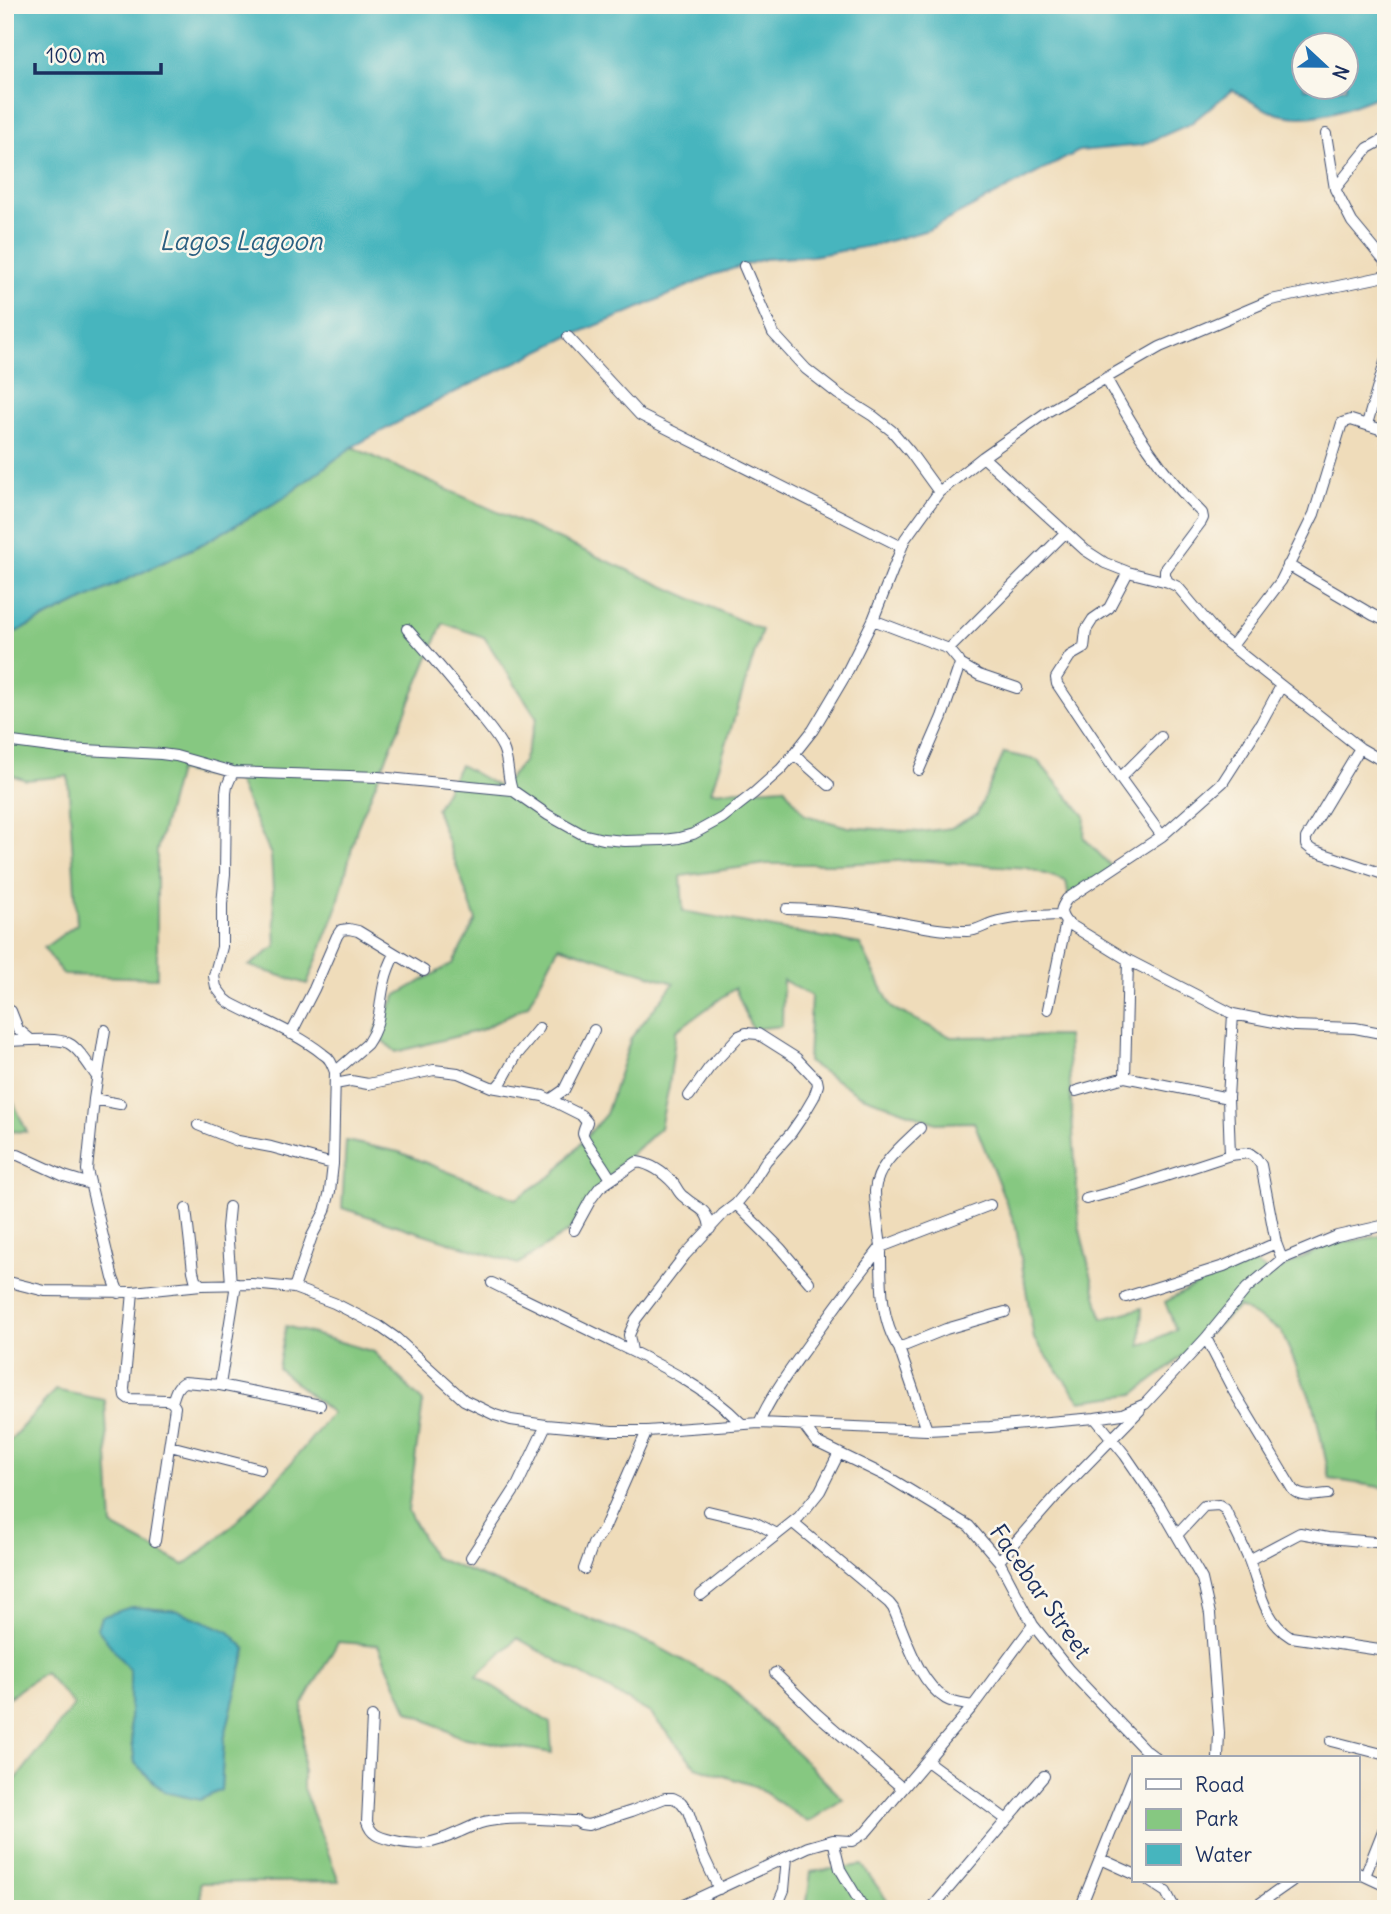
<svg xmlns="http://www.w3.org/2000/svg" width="1391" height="1914" viewBox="0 0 1391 1914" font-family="Delius,sans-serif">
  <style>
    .green { fill: #86c881; stroke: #507c70; stroke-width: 2; fill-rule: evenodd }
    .water { fill: #46b5be; stroke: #30728e; stroke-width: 2; fill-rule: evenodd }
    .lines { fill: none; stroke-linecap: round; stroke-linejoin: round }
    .minor-casing { stroke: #3b496c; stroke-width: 12 }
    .minor { stroke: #fff; stroke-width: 10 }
    .labels { text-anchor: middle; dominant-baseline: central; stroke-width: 5; stroke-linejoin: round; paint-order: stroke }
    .street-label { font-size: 24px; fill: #1b2f5e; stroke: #fbf7ec }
    .water-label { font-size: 26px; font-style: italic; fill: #2a5e80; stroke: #fbf7ec }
  </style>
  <rect width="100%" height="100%" fill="#fbf7ec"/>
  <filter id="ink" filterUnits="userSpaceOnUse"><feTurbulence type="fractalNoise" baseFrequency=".0143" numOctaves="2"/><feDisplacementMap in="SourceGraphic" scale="14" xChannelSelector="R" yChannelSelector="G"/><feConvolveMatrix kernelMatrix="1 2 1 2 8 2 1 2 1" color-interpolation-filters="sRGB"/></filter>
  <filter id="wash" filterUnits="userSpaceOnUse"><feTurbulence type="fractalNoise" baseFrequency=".00686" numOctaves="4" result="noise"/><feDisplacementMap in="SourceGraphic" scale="28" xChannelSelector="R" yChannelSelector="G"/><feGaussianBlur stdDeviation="1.57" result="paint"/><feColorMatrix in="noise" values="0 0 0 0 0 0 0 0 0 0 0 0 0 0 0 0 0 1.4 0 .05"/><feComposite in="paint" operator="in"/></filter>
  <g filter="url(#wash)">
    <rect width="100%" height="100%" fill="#efdcba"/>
    <path class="green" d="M352,447L762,630L711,792L784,787L805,815L848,827L920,832L951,828L977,814L1004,753L1037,760L1085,816L1084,838L1113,868L1069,898L1066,881L1027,868L915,860L840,864H766L681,876L683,911L860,944L892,1008L951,1037L1067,1036L1079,1226L1102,1319L1142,1308L1140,1346L1176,1330L1165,1302L1246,1258L1271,1273L1328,1245L1386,1235V1488L1330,1479L1314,1406L1281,1331L1239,1307L1166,1370L1134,1394L1080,1401L1034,1339L1016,1227L974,1122L936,1123L860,1095L808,1062L811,996L783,980L782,1026L752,1029L735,988L676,1031L669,1086L660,1128L616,1168L569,1231L518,1264L342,1208L346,1141L399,1152L516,1199L554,1174L606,1114L631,1038L674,983L559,946L528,1005L481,1030L396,1052L374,1033L397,995L453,963L476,920L436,809L460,765L501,788L523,762L537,718L484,637L443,623L357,828L336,911L307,984L249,966L276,946L271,855L238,782L178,771L157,850V978L64,975L44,948L77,924L68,776L26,780L5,773V637L202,544L282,499Z
      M5,1084L27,1132L5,1131Z
      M286,1326L374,1352L423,1402L408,1511L433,1557L655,1645L729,1686L843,1799L808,1822L755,1786L696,1767L650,1713L517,1638L477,1676L550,1723L552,1753L460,1737L408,1711L378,1645L338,1642L303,1704V1788L339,1881L200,1883L201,1909H5V1788L17,1778L74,1705L44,1672L5,1700V1446L55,1390L105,1400L112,1526L184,1565C242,1524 288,1468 332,1413L278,1368ZM131,1607L179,1611L228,1631L246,1649L224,1740L221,1790L135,1763L130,1725Z
      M862,1865L893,1909H806L811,1872Z"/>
    <path class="water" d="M5,5H1386V93C1351,107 1308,127 1270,111C1257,106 1245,97 1232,90L1190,124L1142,145L1079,151L928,230L875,245L812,256L764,259L713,275L630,312L568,337L445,397L352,447L282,499L202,544L5,637ZM1304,46H1346V88H1304Z
      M131,1607L179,1611L228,1631L246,1649L224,1740L221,1790L200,1800L164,1792L135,1763L130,1725V1671L97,1628L101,1617Z"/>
  </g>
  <g filter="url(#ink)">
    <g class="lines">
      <defs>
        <path id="minor" d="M1326,134L1335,189L1352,222L1386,263
          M1335,189L1368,148L1386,138
          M744,266L773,333L806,369L838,394L873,416L892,431L910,452L939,492
          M568,337L640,415L902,547
          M1106,378C1134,429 1160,472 1202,513L1203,518L1201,522L1165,570V576L1168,582
          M1367,424L1386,359
          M983,457L1085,550L1105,563L1128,572L1168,582L1178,587L1220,637L1360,748L1386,763
          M1288,565L1373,615L1386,621
          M1128,572L1109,608L1093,619L1086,630L1084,648L1070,656L1056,678L1057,684L1120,778L1162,836
          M873,620L949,649L959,661L960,664L942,717L919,770
          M407,629C431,656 455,683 477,712C486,724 497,735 503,748C509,761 507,776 512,790
          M1232,646L1281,581L1314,514L1342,423L1351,420L1386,431
          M949,649L1065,533
          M960,664L979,675L1017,688
          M1281,686L1261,723L1223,782L1162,836L1067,899C1060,909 1059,913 1066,922L1128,960L1233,1014L1294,1026L1355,1028L1386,1034
          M5,741L66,749L161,754L176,756L233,772L378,777L512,790L548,815L582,834L603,839L625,841L663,840L679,838L693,834L722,818L754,793L781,769L794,754L813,730L845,676L873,620L905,539L939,492L983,457L1047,412L1160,347L1271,300L1386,276
          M1360,748L1306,838V845L1312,850L1386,875
          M794,754L829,785
          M233,772L227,786L226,793L225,874L222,904V947L214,976L216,987L225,999L230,1003C260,1019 297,1033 323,1054C330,1058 332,1064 335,1072L333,1164L330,1191L325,1211L312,1236L294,1288
          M1120,778L1161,737
          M787,909C822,910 858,913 893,921C917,926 942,931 967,931C977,931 983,926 992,923C1014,916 1038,916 1061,915
          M1128,960L1125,1077L1228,1098
          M1048,1009L1066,922
          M11,1011L18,1029L31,1040
          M105,1030L94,1099L87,1170L113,1278L119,1293
          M291,1034L314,989L337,936L341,930L349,929L358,931L424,971
          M5,1041C19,1041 56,1037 68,1043C79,1048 90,1067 97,1077
          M335,1072L367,1044C383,1020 378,1005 385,980C387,971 391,962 395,954
          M335,1084L351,1081L368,1084L434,1070L458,1073L491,1087L543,1096L581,1115L587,1122C586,1125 583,1131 583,1134C583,1139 606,1169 610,1178
          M496,1088L502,1081L516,1056L539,1028
          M1076,1091L1125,1077
          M94,1099L120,1104
          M551,1099L564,1090L594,1030
          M1386,1117V1126
          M198,1125L238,1141L271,1147L333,1164
          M18,1155L64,1176L90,1184
          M1230,1155L1228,1098L1233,1014
          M1086,1199L1135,1186L1230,1155L1249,1153L1256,1158L1261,1165L1276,1243L1282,1259
          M736,1204L780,1248L809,1282
          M229,1207L227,1228L231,1284
          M186,1209L193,1271L195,1279L201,1285
          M574,1230L591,1199L600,1187L637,1162C652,1164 663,1172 674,1184C677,1188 679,1194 684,1197C697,1209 708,1207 710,1229
          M5,1281L45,1291L133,1292L201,1285L252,1284L294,1288L334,1303L379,1326L396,1338L464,1400L495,1415L511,1420L546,1425L612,1431H647L759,1423L927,1430L990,1427L1095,1418L1122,1414L1145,1404L1206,1338L1247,1288L1282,1259L1337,1236L1386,1225
          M492,1283C534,1304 577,1324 619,1345C662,1366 707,1388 741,1423
          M133,1292L124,1389L125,1396L129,1399L167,1400L172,1402
          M1126,1297L1224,1266L1276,1243
          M1206,1338L1234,1392L1293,1490C1303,1499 1315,1495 1328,1494
          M899,1348L946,1329L1005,1312
          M632,1351L629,1335L636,1319L685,1255L723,1214L736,1204L746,1192L766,1161L791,1133L804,1114L814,1097L818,1085L817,1080L796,1058L758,1034L746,1033L739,1036L709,1068L689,1096
          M220,1385L320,1405
          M1095,1418L1125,1455L1160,1506L1202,1579L1210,1614L1219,1733L1218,1758
          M759,1423C771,1396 788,1373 805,1349C830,1314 855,1280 881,1247C879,1229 875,1209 875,1191C877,1164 903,1145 920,1128
          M804,1426L816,1442L888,1477L969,1526L999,1561L1033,1625L1069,1670L1144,1749L1156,1758
          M927,1430L899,1348C880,1321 881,1279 881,1247L990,1205
          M170,1446L260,1469
          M708,1511L754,1522L777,1534
          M793,1523L889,1603L893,1608C906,1637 918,1682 946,1699C955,1704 964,1704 973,1706
          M1177,1535L1204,1506L1219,1505L1225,1509C1233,1526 1242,1543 1249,1560C1260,1588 1263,1620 1291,1637L1386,1651
          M155,1541L175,1407L172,1402C175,1394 176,1386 184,1382L220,1385L236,1284
          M471,1557L517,1486L546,1425
          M1249,1560L1300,1533L1328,1538L1386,1543
          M999,1561L1056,1496L1140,1410
          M584,1569L593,1544L604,1529L647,1431
          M701,1595L799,1517L820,1491L839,1453
          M775,1673L817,1714L902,1788
          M372,1717L367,1822C371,1835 379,1837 391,1840C419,1847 433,1844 459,1832C469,1828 479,1822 489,1821C518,1816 547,1820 576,1821L581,1824L588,1825L632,1811L665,1798H673L681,1802L688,1811L703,1855L719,1889
          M1331,1741L1386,1755
          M927,1761L1007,1820
          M833,1840L840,1869L864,1909
          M1101,1859L1134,1874
          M1358,1873L1386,1886
          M1365,1876L1386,1823
          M1149,1881L1166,1892L1175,1909
          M675,1909L808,1847L833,1840L852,1841L866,1832L973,1706L1033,1625
          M776,1909L784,1890L787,1857
          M931,1909L1044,1776
          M1080,1909L1134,1774
          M1252,1909L1292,1881"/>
      </defs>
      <use href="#minor" class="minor-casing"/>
      <use href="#minor" class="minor"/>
    </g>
  </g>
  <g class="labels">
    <g class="street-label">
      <text transform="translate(1041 1591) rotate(55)">Facebar Street</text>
    </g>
    <g class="water-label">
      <text x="241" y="240">Lagos Lagoon</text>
    </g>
  </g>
  <rect width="1391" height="1914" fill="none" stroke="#fbf7ec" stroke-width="28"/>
  <rect x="1132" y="1756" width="228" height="126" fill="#fbf7ec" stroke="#a1a7b3" stroke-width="2"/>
  <rect x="1146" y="1779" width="35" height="10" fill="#ffffff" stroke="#a1a7b3" stroke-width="2"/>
  <text x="1195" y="1792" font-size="21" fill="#1b2f5e">Road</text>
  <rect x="1146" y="1809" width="35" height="21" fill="#86c881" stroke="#a1a7b3" stroke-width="2"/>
  <text x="1195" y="1826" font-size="21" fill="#1b2f5e">Park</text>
  <rect x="1146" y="1844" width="35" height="21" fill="#46b5be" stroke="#a1a7b3" stroke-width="2"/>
  <text x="1195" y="1862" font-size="21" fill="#1b2f5e">Water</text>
  <g transform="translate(1325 66) rotate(112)"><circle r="33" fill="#fbf7ec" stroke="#a1a7b3" stroke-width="2"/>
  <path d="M0-5L12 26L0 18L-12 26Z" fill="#1f6fb2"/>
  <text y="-10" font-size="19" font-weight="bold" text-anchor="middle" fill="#1b2f5e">N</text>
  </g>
  <path d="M35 63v10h126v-10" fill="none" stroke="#1b2f5e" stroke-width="3.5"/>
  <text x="46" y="63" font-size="21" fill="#1b2f5e" stroke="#fbf7ec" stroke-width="5" paint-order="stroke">100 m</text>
</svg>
